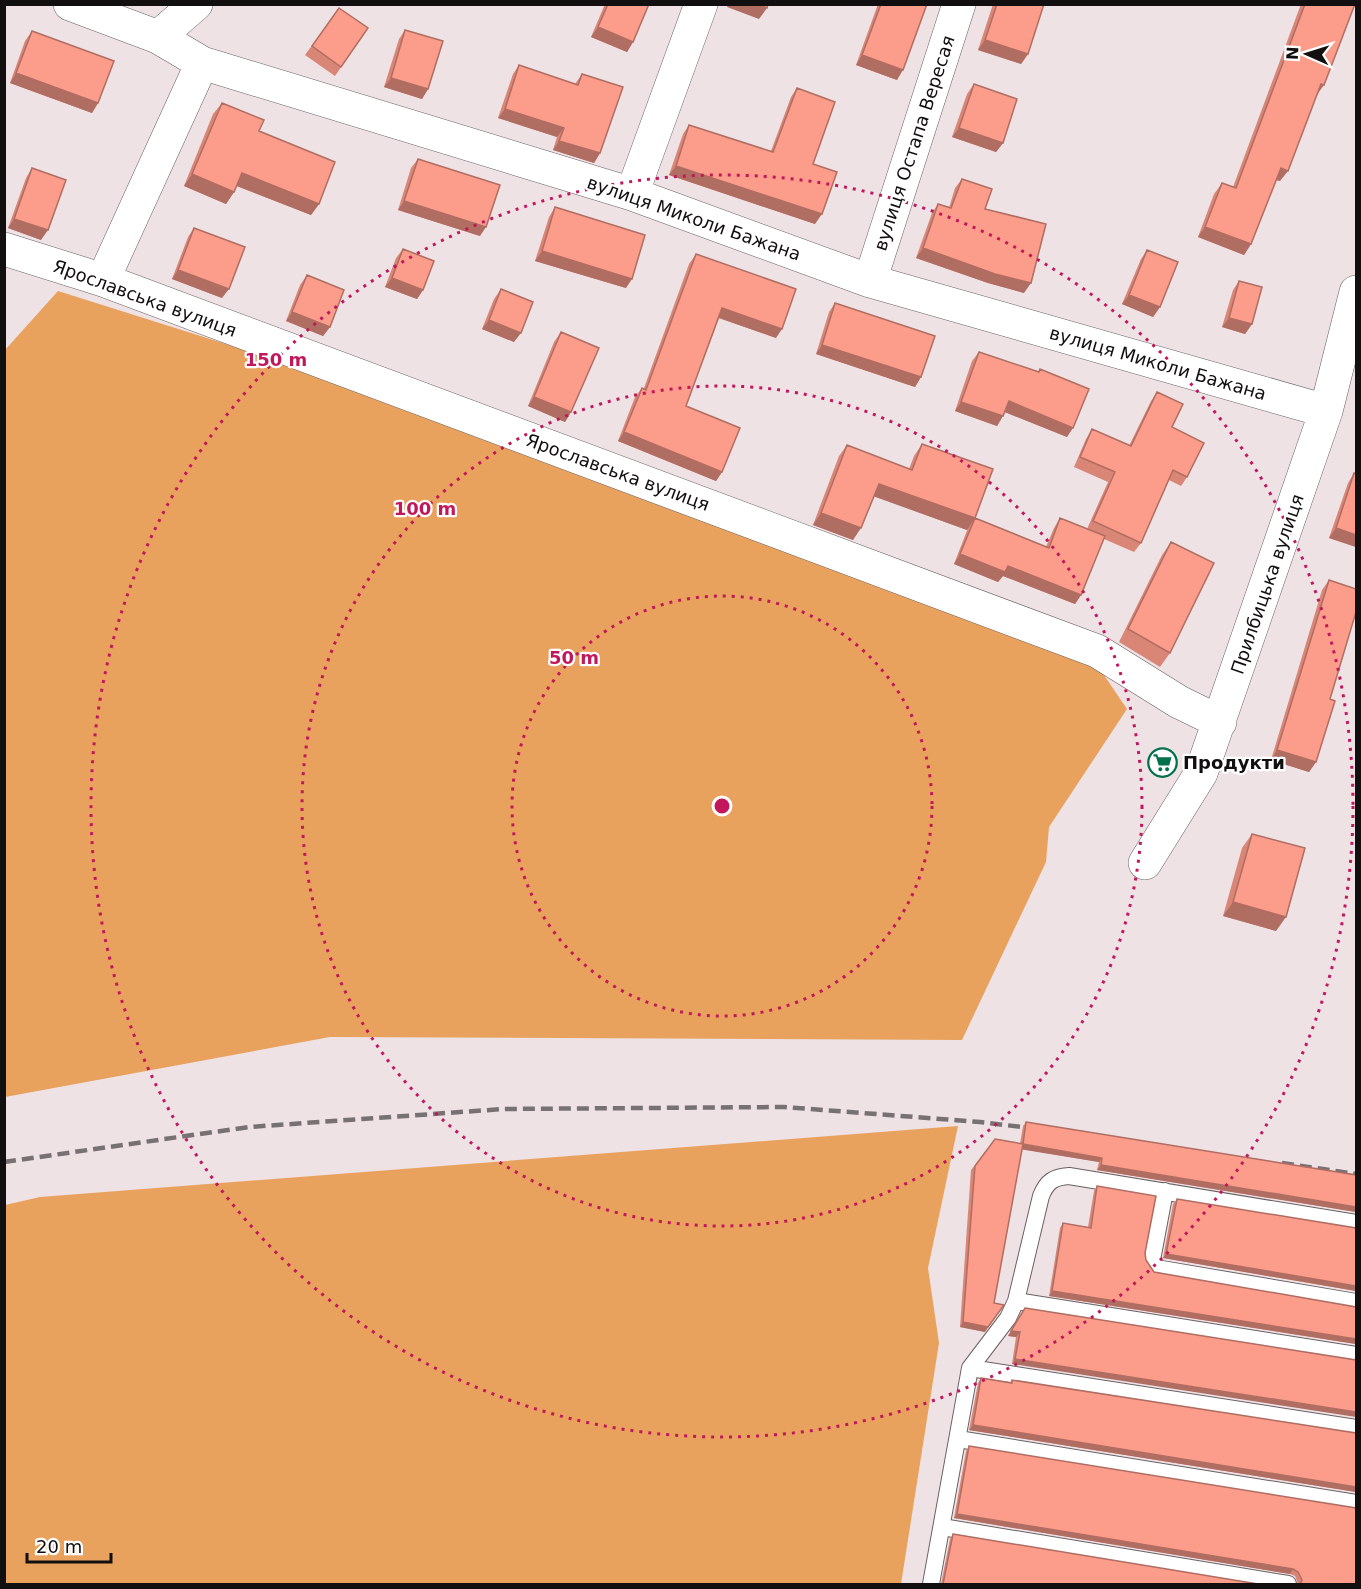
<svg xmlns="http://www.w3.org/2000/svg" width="1361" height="1589" viewBox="0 0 1361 1589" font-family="'DejaVu Sans',sans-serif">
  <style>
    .forest { fill: #e8a25d }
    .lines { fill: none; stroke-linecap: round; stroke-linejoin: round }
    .service-casing { stroke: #6a6063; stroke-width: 18 }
    .minor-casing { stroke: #6a6063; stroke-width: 34 }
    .service { stroke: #fff; stroke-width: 16 }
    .minor { stroke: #fff; stroke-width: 33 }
    .rail { stroke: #787173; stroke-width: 4.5; stroke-dasharray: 12 6; stroke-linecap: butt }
    .wall { fill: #d98677 }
    .shaded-wall { fill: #b06d61 }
    .building { fill: #fc9c8a; stroke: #b06d61; stroke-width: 1.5 }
    .ring { fill: none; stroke: #c2185b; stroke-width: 3; stroke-dasharray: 3 6 }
    .labels { text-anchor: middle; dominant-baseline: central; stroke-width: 4.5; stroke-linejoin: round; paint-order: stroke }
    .street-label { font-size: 18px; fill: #120f10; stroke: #fff }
    .poi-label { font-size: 18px; font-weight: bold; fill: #120f10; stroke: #fff; text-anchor: start }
    .centre { fill: #c2185b; stroke: #fff; stroke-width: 3 }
    .ring-label { font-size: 18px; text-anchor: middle; font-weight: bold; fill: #c2185b; stroke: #fff; stroke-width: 4.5; stroke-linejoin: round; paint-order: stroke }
  </style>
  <rect width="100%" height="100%" fill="#eee2e5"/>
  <path class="forest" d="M58,291L404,400L1091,656L1127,709L1049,827L1046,862L962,1040L330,1037L5,1097V350Z
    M958,1126L928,1268L939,1343L901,1584H5V1205L40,1197Z"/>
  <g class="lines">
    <defs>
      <path id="service" d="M1165,1191L1152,1260L1156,1268L1356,1302
        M1016,1301L1356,1355
        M970,1368L1356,1428
        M958,1439L1356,1503
        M942,1527L1288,1584
        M931,1584L970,1368L1008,1318L1016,1301L1041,1196C1047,1181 1054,1177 1069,1176L1356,1223"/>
      <path id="minor" d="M70,4L158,37L202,63L632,194L870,281L1326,411
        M158,37L196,4
        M632,194L701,4
        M4,249L103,280L1097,651L1179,702L1220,722
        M103,280L202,63
        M870,281L959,4
        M1145,863L1201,773L1326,411L1356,292"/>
    </defs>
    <use href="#service" class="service-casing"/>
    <use href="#minor" class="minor-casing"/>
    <use href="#service" class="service"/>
    <use href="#minor" class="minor"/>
    <path class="rail" d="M4,1162L249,1127L503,1109L784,1107L980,1122L1038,1129
      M1282,1163L1356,1174"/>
  </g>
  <path class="wall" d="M605,4H649L633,42L627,52L591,37Z
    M878,4H927L897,80L856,65Z
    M993,4H1044L1028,54L1021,64L978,50Z
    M1301,4H1356L1353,9L1280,181L1276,180L1251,244L1244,255L1198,237L1214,194L1222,183L1233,187Z
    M339,8L368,28L335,76L305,55Z
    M405,30L428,89L422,99L384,87L399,39Z
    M32,31L98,103L92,113L10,83L25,41Z
    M519,65L575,84L582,74L600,153L594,163L553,150L557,137L498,118L513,74Z
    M974,84L1003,143L996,152L952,137L967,94Z
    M797,88L813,164L815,224L669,175L683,134L689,125L771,151L791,97Z
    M222,103L259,131L319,204L311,215L237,186L234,192L226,204L184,186L213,114Z
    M418,159L480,236L398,210L411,168Z
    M32,168L41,240L8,228L26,178Z
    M962,179L985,209L1024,293L988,283L916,258L932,213L938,204L949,208L955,188Z
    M555,207L626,288L535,261L549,217Z
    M194,228L222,298L172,279L188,237Z
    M403,249L423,290L417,299L385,287L396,258Z
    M1147,250L1160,307L1153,317L1122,304L1141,259Z
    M696,254L776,338L719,318L686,406L722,472L716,481L618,441L635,397L642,388H644L689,264Z
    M307,275L330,327L323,336L286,321L300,285Z
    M1239,281L1252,324L1245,334L1222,327L1233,290Z
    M501,289L514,342L482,329L494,299Z
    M835,303L921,377L915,387L816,354L829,312Z
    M561,332L571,412L565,422L528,406L554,342Z
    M979,352L1038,372L1040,369L1067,437L1005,412L997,426L955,411L972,361Z
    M1157,392L1172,427L1187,477L1181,486L1169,480L1141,543L1134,552L1104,539L1081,595L1075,604L1003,576L998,582L954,564L968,528L967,530L874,496L853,540L813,525L839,456L847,445L909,469L914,456L922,444L975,518L1046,547L1054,528L1060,518L1087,529L1108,482L1074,467L1086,439L1092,429L1129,446L1151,401Z
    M1354,473L1356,474V547L1329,538L1348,483Z
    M1171,542L1170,653L1160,667L1119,642L1162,555Z
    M1329,580L1330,699L1316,762L1309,772L1271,760L1322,590Z
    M1252,834L1276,931L1223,916L1242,848Z
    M1026,1122L1356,1175V1212L1097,1170L1099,1162L1022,1149L994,1303L1004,1305L985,1332L960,1327L971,1170L995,1139L1020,1144L1023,1126Z
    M1097,1186L1145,1253L1146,1260L1154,1272L1356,1307V1344L1049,1296L1060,1228L1063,1223L1088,1227L1094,1191Z
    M1177,1199L1356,1228V1291L1163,1258L1173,1204Z
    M1025,1308L1356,1360L1012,1364L1016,1337L1008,1336Z
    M981,1378L1010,1382L1012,1380L1356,1433V1492L969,1430L978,1383Z
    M969,1446L1356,1584H1298L1295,1576L1290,1574L954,1518L966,1451Z
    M953,1534L1258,1584H941L950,1539Z"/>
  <path class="shaded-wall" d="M729,4H758L767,8L759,19L727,7Z
    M598,27L633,42L627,52L591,37Z
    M985,40L1028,54L1021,64L978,50Z
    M862,55L903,70L897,80L856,65Z
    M16,73L98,103L92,113L10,83Z
    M391,78L428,89L422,99L384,87Z
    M1321,84L1324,85L1316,96Z
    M505,109L564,128L557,137L498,118Z
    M959,128L1003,143L996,152L952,137Z
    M559,141L600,153L594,163L553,150Z
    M676,166L822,214L815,224L669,175Z
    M1281,168L1288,171L1280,181L1273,179Z
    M242,173L319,204L311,215L234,185Z
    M192,174L234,192L226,204L184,186Z
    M404,201L486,227L480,236L398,210Z
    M14,219L48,230L41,240L8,228Z
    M1205,227L1251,244L1244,255L1198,237Z
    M923,248L1031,283L1024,293L988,283L916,258Z
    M542,251L632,279L626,288L535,261Z
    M178,270L229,289L222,298L172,279Z
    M392,278L423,290L417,299L385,287Z
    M1129,295L1160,307L1153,317L1122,304Z
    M722,308L782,329L776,338L716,317Z
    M292,312L330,327L323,336L286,321Z
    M1229,318L1252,324L1245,334L1222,327Z
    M489,320L521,333L514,342L482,329Z
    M822,345L921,377L915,387L816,354Z
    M534,397L571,412L565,422L528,406Z
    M1009,401L1073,428L1067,437L1002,411Z
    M961,402L1003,416L997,426L955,411Z
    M624,432L722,472L716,481L618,441Z
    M879,484L975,518L967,530L870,495Z
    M821,513L861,528L853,540L813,525Z
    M1336,528L1356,535V547L1329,538Z
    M960,554L1008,566L1081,595L1075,604L1003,576L998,582L954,564Z
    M1277,750L1316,762L1309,772L1271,760Z
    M1233,902L1286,917L1276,931L1223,916Z
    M1023,1144L1102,1158L1099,1162L1019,1149Z
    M1101,1165L1356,1207V1212L1097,1170Z
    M1166,1254L1356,1286V1291L1163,1258Z
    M1052,1291L1356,1339V1344L1049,1296Z
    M963,1322L988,1327L985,1332L960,1327Z
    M1011,1331L1020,1332L1016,1337L1008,1336Z
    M1015,1359L1356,1412V1417L1012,1364Z
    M973,1425L1356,1487V1492L969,1430Z
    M957,1514L1293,1569L1290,1574L954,1518Z"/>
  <path class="building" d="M608,4H649L633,42L598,27Z
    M758,4H768L767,8Z
    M881,4H927L903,70L862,55Z
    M997,4H1044L1028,54L985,40Z
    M1305,4H1355L1324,85L1321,84L1288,171L1281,168L1251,244L1205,227L1222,183L1236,188Z
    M339,8L368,28L341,67L312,46Z
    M405,30L443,41L428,89L391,78Z
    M32,31L114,61L98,103L16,73Z
    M519,65L578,85L582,74L623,87L600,153L559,141L564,128L505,109Z
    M974,84L1017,99L1003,143L959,128Z
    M797,88L835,102L813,164L837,172L822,214L676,166L689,125L773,152Z
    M222,103L264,120L259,131L335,162L319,204L242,173L234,192L192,174Z
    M418,159L500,185L486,227L404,201Z
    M32,168L66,180L48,230L14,219Z
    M962,179L992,189L985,209L1046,224L1031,283L995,274L923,248L938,204L951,208Z
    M555,207L645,235L632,279L542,251Z
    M194,228L245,247L229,289L178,270Z
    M403,249L434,261L423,290L392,278Z
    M1147,250L1178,262L1160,307L1129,295Z
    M696,254L796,289L782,329L722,308L686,406L740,428L722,472L624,432L642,388L646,390Z
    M307,275L344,290L330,327L292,312Z
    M1239,281L1262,287L1252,324L1229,318Z
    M501,289L533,302L521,333L489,320Z
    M835,303L935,336L921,377L822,345Z
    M561,332L599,348L571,412L534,397Z
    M979,352L1039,372L1040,369L1089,389L1073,428L1009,401L1003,416L961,402Z
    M1157,392L1183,404L1172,427L1204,443L1187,477L1173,470L1141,543L1093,521L1115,472L1080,457L1092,429L1131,446Z
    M922,444L993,469L975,518L879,484L861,528L821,513L847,445L912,470Z
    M1354,473L1356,474V535L1336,528Z
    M975,518L1049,548L1060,518L1105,536L1081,595L1008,566L1005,572L960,554Z
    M1171,542L1214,563L1170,653L1128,629Z
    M1329,580L1356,589V612L1330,699L1335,701L1316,762L1277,750Z
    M1252,834L1305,848L1286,917L1233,902Z
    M1026,1122L1356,1175V1207L1101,1165L1102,1158L1023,1144Z
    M995,1139L1023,1144L994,1303L1004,1305L988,1327L963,1322L975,1166Z
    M1097,1186L1156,1196L1145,1253L1146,1260L1154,1272L1356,1307V1339L1052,1291L1063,1223L1091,1228Z
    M1177,1199L1356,1228V1286L1166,1254Z
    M1025,1308L1356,1360V1412L1015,1359L1020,1332L1011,1331Z
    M981,1378L1012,1383V1380L1356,1433V1487L973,1425Z
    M969,1446L1356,1508V1584H1300L1302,1580L1298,1572L1293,1569L957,1514Z
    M953,1534L1258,1584H943Z"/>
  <g class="ring">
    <circle cx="722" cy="806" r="210"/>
    <circle cx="722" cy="806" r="420"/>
    <circle cx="722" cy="806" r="631"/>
  </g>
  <defs>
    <symbol id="supermarket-ring" viewBox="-11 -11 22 22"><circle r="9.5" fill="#fff" stroke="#00714b" stroke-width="1.5"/><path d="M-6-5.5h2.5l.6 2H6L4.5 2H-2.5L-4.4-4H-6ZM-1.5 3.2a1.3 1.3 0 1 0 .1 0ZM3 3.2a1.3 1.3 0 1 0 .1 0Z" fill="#00714b"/></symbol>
  </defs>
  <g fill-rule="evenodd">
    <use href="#supermarket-ring" x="1146" y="746" width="33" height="33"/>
  </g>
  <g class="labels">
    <g class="street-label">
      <text transform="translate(914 143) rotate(-72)">вулиця Остапа Вересая</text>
      <text transform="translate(694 218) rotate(19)">вулиця Миколи Бажана</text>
      <text transform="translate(145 298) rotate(20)">Ярославська вулиця</text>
      <text transform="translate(1158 363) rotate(16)">вулиця Миколи Бажана</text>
      <text transform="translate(618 472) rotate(20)">Ярославська вулиця</text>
      <text transform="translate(1267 584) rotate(-71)">Прилбицька вулиця</text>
    </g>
    <g class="poi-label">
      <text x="1183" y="762">Продукти</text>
    </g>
  </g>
  <circle cx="722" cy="806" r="9" class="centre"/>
  <g class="ring-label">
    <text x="276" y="366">150 m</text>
    <text x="425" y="515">100 m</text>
    <text x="574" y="664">50 m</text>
  </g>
  <rect width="1361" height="1589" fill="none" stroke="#120f10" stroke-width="12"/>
  <g transform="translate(1307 54) rotate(273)" stroke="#ffffff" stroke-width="4.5" paint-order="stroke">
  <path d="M0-4.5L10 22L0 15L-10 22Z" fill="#120f10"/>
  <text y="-9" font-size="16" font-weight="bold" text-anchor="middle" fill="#120f10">N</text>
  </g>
  <path d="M27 1553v9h84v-9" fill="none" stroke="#120f10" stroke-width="3"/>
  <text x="36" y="1553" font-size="18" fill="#120f10" stroke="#ffffff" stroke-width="4.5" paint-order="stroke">20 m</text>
</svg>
